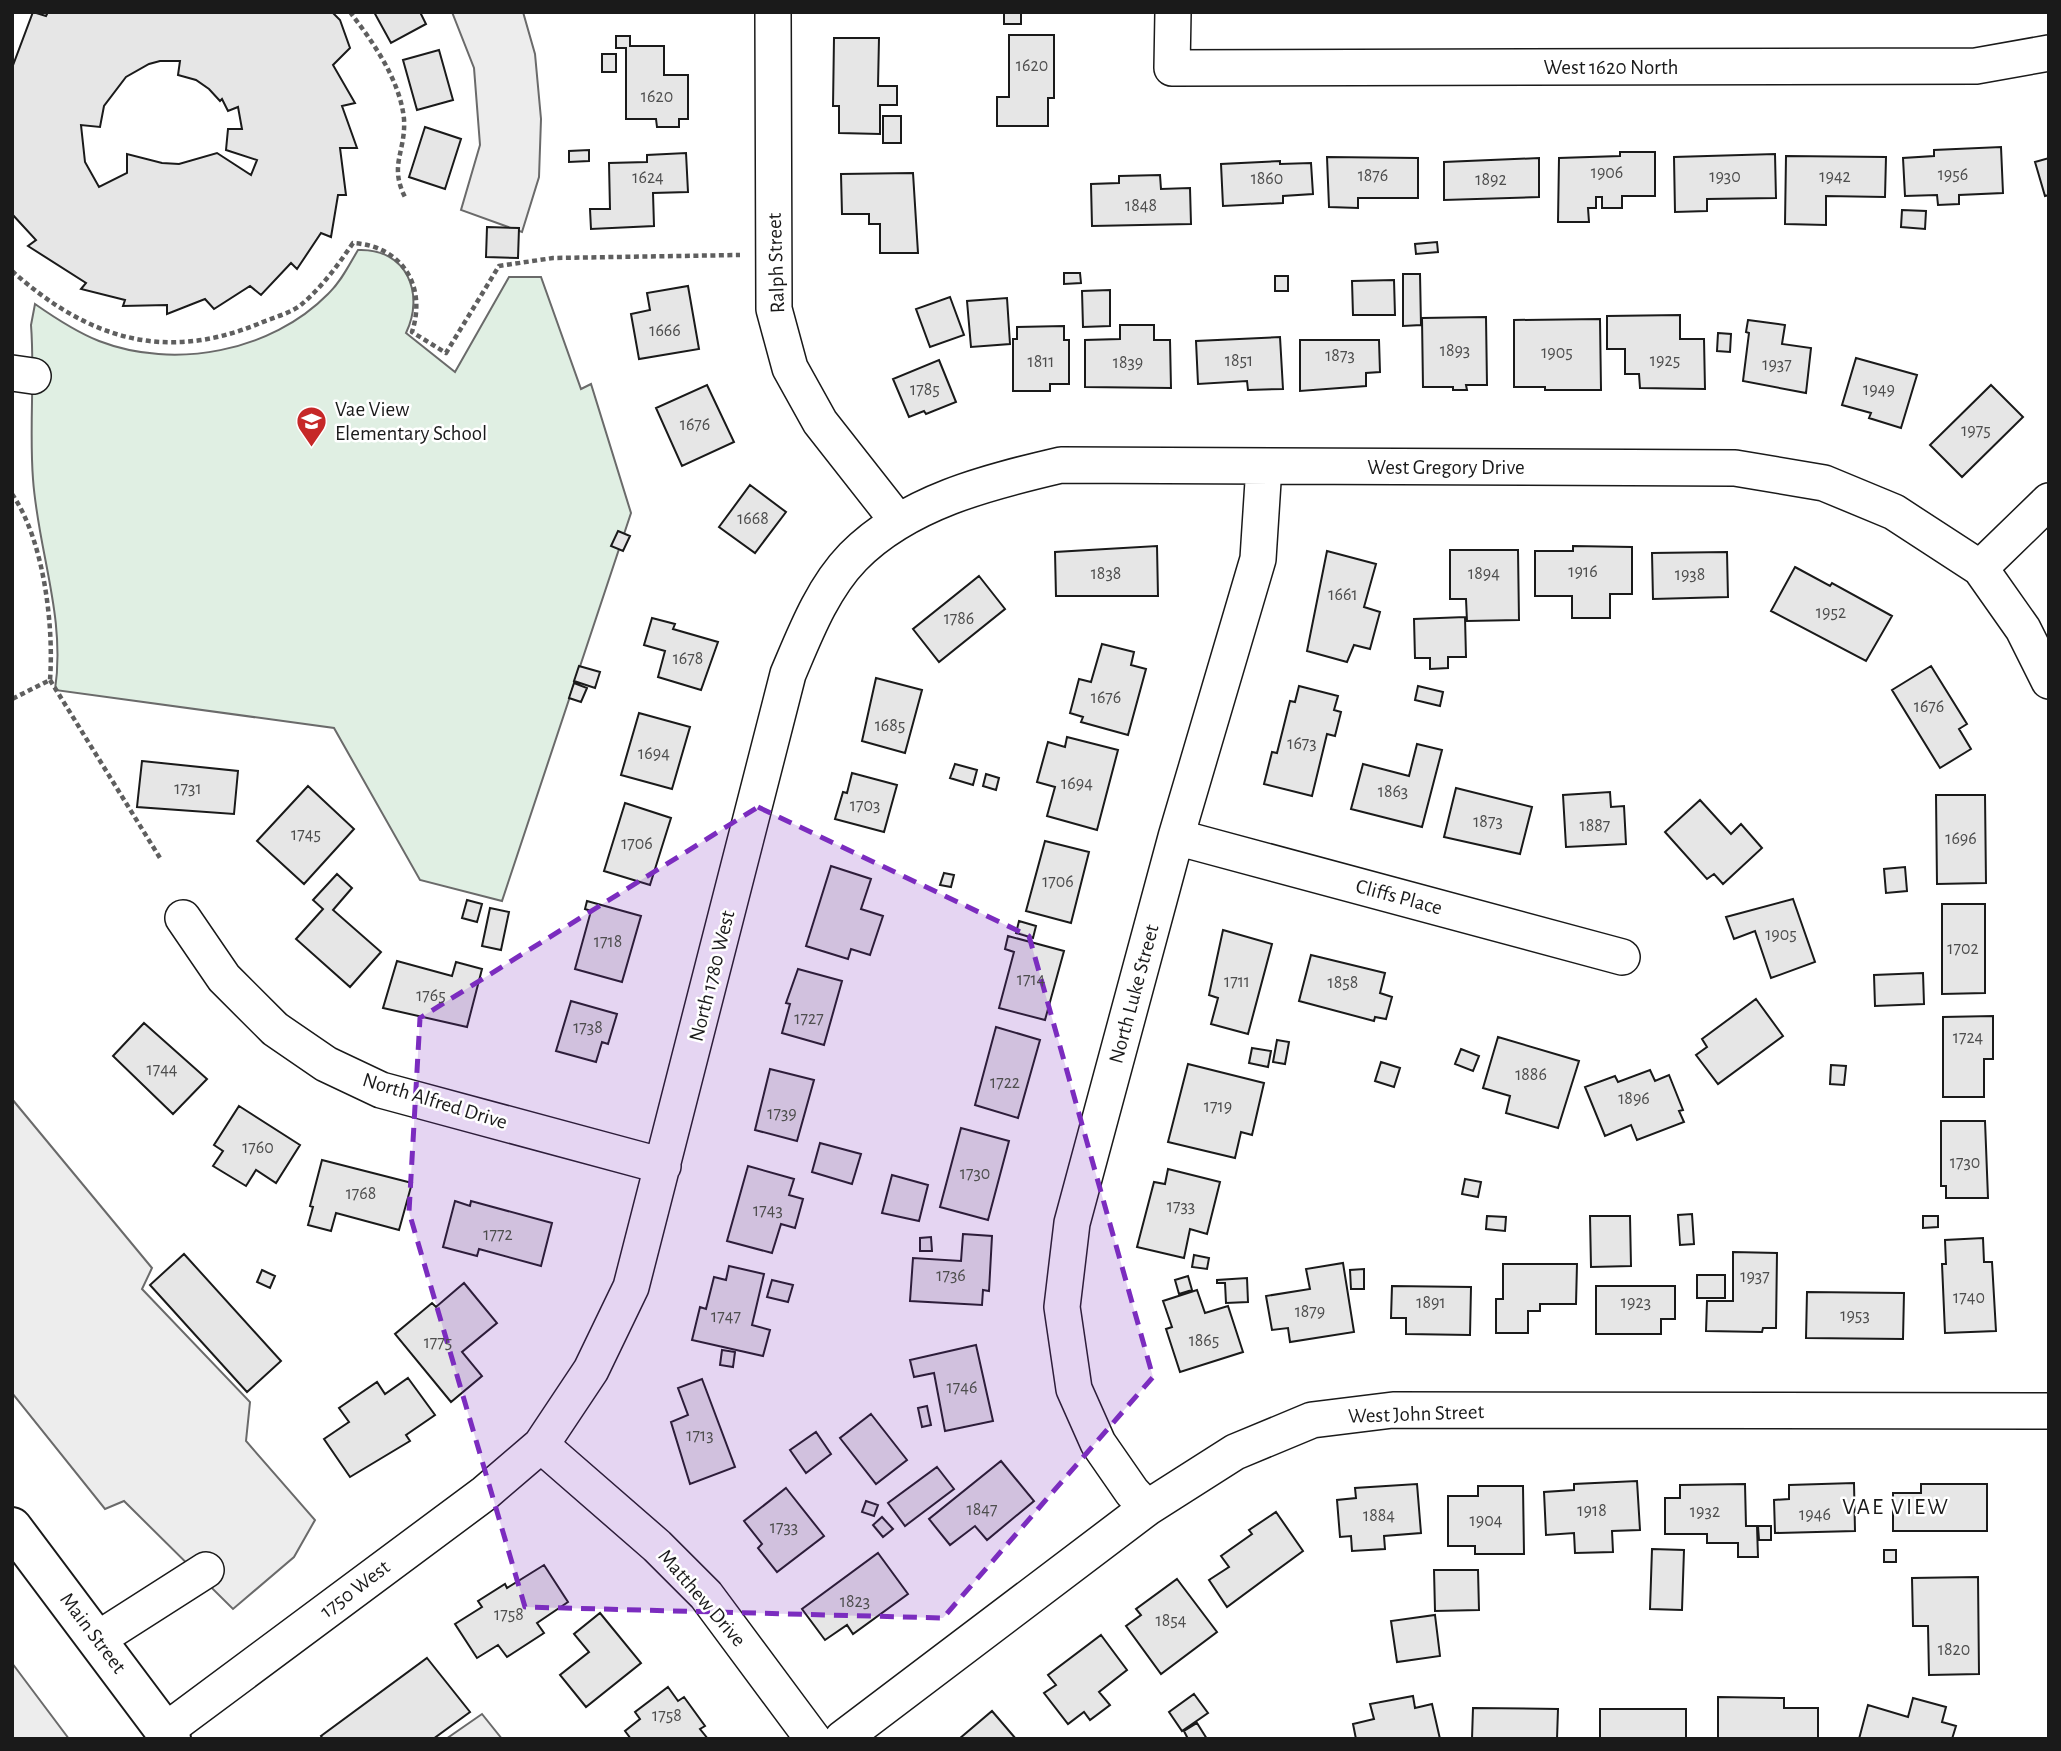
<svg xmlns="http://www.w3.org/2000/svg" width="2061" height="1751" viewBox="0 0 2061 1751" font-family="'Alegreya Sans',sans-serif">
  <style>
    .green { fill: #e0efe3; stroke: #6a6a6a; stroke-width: 2 }
    .parking { fill: #ededed; stroke: #6a6a6a; stroke-width: 2 }
    .building { fill: #e6e6e6; stroke: #1a1a1a; stroke-width: 2; fill-rule: evenodd }
    .lines { fill: none; stroke-linecap: round; stroke-linejoin: round }
    .minor-casing { stroke: #1a1a1a; stroke-width: 38 }
    .major-casing { stroke: #1a1a1a; stroke-width: 42 }
    .path { stroke: #5f5f5f; stroke-width: 4.5; stroke-dasharray: 5 3.5; stroke-linecap: butt }
    .minor { stroke: #fff; stroke-width: 35 }
    .major { stroke: #fff; stroke-width: 38 }
    .marked { fill: #7b2cbf; fill-opacity: 0.2; stroke: #7b2cbf; stroke-width: 5; stroke-dasharray: 14 9; stroke-linejoin: round }
    .labels { text-anchor: middle; dominant-baseline: central; stroke-width: 5; stroke-linejoin: round; paint-order: stroke }
    .number-label { font-size: 18px; fill: #4d4d4d }
    .street-label { font-size: 21px; fill: #1a1a1a; stroke: #fff }
    .poi-label { font-size: 21px; fill: #1a1a1a; stroke: #fff; text-anchor: start }
    .neighbourhood-label { font-size: 23px; letter-spacing: 2px; fill: #1a1a1a; stroke: #fff }
  </style>
  <rect width="100%" height="100%" fill="#fff"/>
  <path class="green" d="M358,250C407,248 425,294 406,333L455,372L509,277H541L581,389L591,384L631,513L502,901L420,880L334,728L55,690C66,617 38,551 33,479C29,428 35,376 31,325L35,304C55,318 76,332 99,341C174,370 271,352 328,294C341,282 349,265 358,250Z"/>
  <path class="parking" d="M452,12H523L535,54L541,119L539,177L522,232L461,210L480,145L474,68Z
    M12,1099L152,1268L142,1289L250,1402L246,1441L315,1520L294,1557L233,1609L124,1501L105,1509L12,1393Z
    M12,1663L69,1739H12Z
    M482,1714L502,1739H446Z"/>
  <path class="building" d="M33,12L46,16L48,12H332L340,20L350,48L333,65L355,103L342,106L357,148H340L346,195H338L331,237L321,233L297,269L291,263L261,295L250,286L214,309L205,299L167,314V305L123,306L125,300L81,289L86,283L28,246L36,240L12,214V68ZM160,61H180L178,75L196,80L209,89L220,101L222,99L228,111L238,107L242,129H228L226,150L257,160L251,175L217,153L179,164L162,163L127,154V173L99,187L85,162L81,125L100,127L104,106L126,77L149,64Z
    M374,12H420L426,24L391,43Z
    M1004,12H1021V24H1004Z
    M1009,35H1054V98H1048V126H997V97H1009Z
    M616,36H630V46H664V75H688V119H679V127H657L656,119H626V48H616Z
    M834,38H879L878,86H897V105H880V134L839,133V106H833Z
    M439,50L453,100L417,110L403,60Z
    M602,54H616V72H602Z
    M883,116H901V143H883Z
    M425,127L461,139L445,189L409,177Z
    M2001,147L2003,193L1959,195V204L1938,205L1937,195L1905,196L1903,158L1934,156V150Z
    M589,150V161L569,162V151Z
    M1620,152H1655V196H1622V208H1602V197H1596V208H1588L1589,222H1558L1559,158L1620,156Z
    M686,153L688,192L653,193L654,226L591,229L590,209H610L609,163L647,162V155Z
    M1775,154L1776,198L1707,199V211L1675,212L1674,157Z
    M1786,156L1886,157L1885,197L1826,196V225L1785,224Z
    M1327,157L1418,158V198H1358V208L1329,207Z
    M1539,158V197L1444,200V162Z
    M2049,158V195L2045,196L2035,162Z
    M1280,161V164L1311,163L1313,194L1283,196V203L1223,206L1221,164Z
    M913,173L918,253H880V224H869V214H842L841,174Z
    M1160,175L1161,189L1190,188L1191,224L1092,226L1091,184L1119,183V176Z
    M1902,210L1926,211L1925,229L1901,227Z
    M487,227L519,228L518,258L486,257Z
    M1437,242L1438,252L1416,254L1415,244Z
    M1064,273H1080L1081,283L1064,284Z
    M1403,274H1420L1421,325L1403,326Z
    M1275,276H1288V291H1275Z
    M1394,280L1395,315H1353L1352,281Z
    M688,286L699,349L639,359L631,314L650,310L647,293Z
    M1110,290V326L1083,327L1082,291Z
    M950,297L964,335L930,347L916,309Z
    M1007,298L1010,344L971,347L967,301Z
    M1680,315V339H1704L1705,389L1640,388L1639,374H1625V349H1607V316Z
    M1486,317L1487,385H1466L1467,390H1453V387H1423L1422,318Z
    M1600,319L1601,390H1545V387H1514V320Z
    M1748,320L1785,325L1782,344L1811,348L1806,393L1743,381L1749,333L1746,332Z
    M1120,325H1154V340H1170L1171,388L1085,387V340L1120,339Z
    M1064,326V340H1069V384H1050V391H1013V339H1017V327Z
    M1718,333L1731,334L1730,352L1717,351Z
    M1280,337L1283,389L1248,390L1247,381L1198,384L1196,341Z
    M1300,340H1379L1380,372L1366,373V386L1300,391Z
    M1856,358L1917,375L1901,428L1869,418L1871,413L1842,405Z
    M939,360L956,402L926,414L924,411L909,417L893,379Z
    M707,385L734,442L682,466L656,408Z
    M1991,385L2023,417L1962,477L1930,445Z
    M750,485L786,512L755,553L719,527Z
    M618,531L630,536L623,551L611,546Z
    M1157,546L1158,596H1056L1055,552Z
    M1573,546L1632,547V594H1610V618H1572V596H1535V551H1573Z
    M1450,550H1518L1519,620L1467,621L1466,599H1450Z
    M1327,551L1376,564L1364,607L1380,612L1370,649L1354,645L1347,662L1307,651Z
    M1727,552L1728,597L1653,599L1652,553Z
    M1795,567L1830,586L1832,583L1892,616L1866,661L1771,611Z
    M979,576L1005,609L939,662L913,629Z
    M1465,617L1466,657H1448V668L1430,669V658H1415L1414,619Z
    M652,618L675,624L673,629L718,642L701,690L658,677L665,651L644,645Z
    M1102,644L1134,652L1131,665L1146,669L1128,735L1081,722L1083,717L1070,713L1079,679L1091,682Z
    M579,666L600,672L595,688L574,681Z
    M1931,666L1967,724L1959,729L1971,749L1940,768L1892,690Z
    M876,678L922,690L905,753L862,741Z
    M574,683L587,688L581,702L569,698Z
    M1299,686L1338,696L1334,710L1341,712L1335,736L1327,734L1312,796L1264,784L1272,752L1277,753L1290,701L1295,702Z
    M1418,686L1443,692L1440,706L1415,700Z
    M639,713L690,727L672,789L621,775Z
    M1067,737L1118,750L1097,830L1047,816L1055,787L1037,782L1048,742L1065,747Z
    M1417,744L1442,750L1422,827L1351,809L1363,764L1409,776Z
    M142,761L238,771L234,814L137,807Z
    M955,764L977,770L973,785L950,778Z
    M852,773L897,785L884,832L835,819L843,792L847,793Z
    M986,774L999,778L996,790L983,786Z
    M308,786L354,829L304,884L257,841Z
    M1456,788L1532,807L1520,854L1444,837Z
    M1610,792L1611,807L1624,806L1626,844L1566,847L1563,795Z
    M1936,795H1985L1986,883L1937,884Z
    M1700,800L1731,834L1741,824L1762,848L1723,884L1714,874L1707,879L1665,832Z
    M625,803L671,818L650,885L604,871Z
    M1045,841L1089,852L1071,923L1026,911Z
    M831,866L871,879L861,909L883,916L870,955L851,949L848,959L806,946Z
    M1905,867L1907,891L1886,893L1884,869Z
    M944,873L954,875L951,887L940,885Z
    M337,874L352,888L333,910L381,952L350,987L296,939L323,909L313,900Z
    M1793,899L1815,962L1771,978L1755,931L1734,939L1726,917Z
    M467,900L482,904L477,922L462,918Z
    M587,901L641,916L622,982L575,969L591,911L585,909Z
    M1942,904H1985V993L1942,994Z
    M490,908L509,912L501,950L482,946Z
    M1019,921L1036,926L1033,938L1016,933Z
    M1223,930L1272,944L1248,1034L1211,1024L1218,998L1209,995Z
    M1008,936L1064,951L1045,1020L999,1008L1014,952L1005,949Z
    M1311,955L1385,973L1380,993L1392,997L1386,1019L1375,1017L1374,1021L1299,1001Z
    M397,961L452,976L456,962L482,969L467,1027L383,1008Z
    M798,969L842,981L824,1045L782,1033L790,1004L786,1003Z
    M1923,973L1924,1004L1875,1006L1874,975Z
    M1756,999L1783,1036L1718,1084L1696,1055L1707,1047L1702,1039Z
    M571,1001L617,1014L608,1044L602,1042L596,1062L556,1051Z
    M1993,1016V1059H1984V1097H1943V1017Z
    M144,1023L207,1079L173,1114L113,1056Z
    M996,1027L1040,1040L1018,1118L975,1105Z
    M1498,1037L1579,1061L1558,1128L1506,1113L1510,1096L1483,1088Z
    M1277,1040L1289,1042L1285,1064L1273,1062Z
    M1252,1048L1271,1051L1268,1067L1249,1063Z
    M1461,1049L1479,1056L1473,1071L1455,1064Z
    M1381,1062L1400,1068L1394,1087L1375,1081Z
    M1188,1064L1264,1083L1252,1135L1241,1132L1235,1158L1168,1142Z
    M1831,1065L1846,1066L1844,1085L1830,1084Z
    M770,1069L814,1080L797,1141L755,1130Z
    M1650,1070L1655,1081L1669,1075L1683,1110L1679,1111L1684,1122L1637,1140L1631,1125L1605,1136L1585,1087L1615,1076L1618,1082Z
    M239,1106L300,1145L276,1183L256,1170L246,1186L213,1166L223,1151L214,1145Z
    M1941,1121H1985L1988,1198H1946V1186H1941Z
    M961,1128L1009,1141L988,1220L940,1207Z
    M820,1143L861,1154L852,1184L812,1172Z
    M322,1160L412,1183L399,1230L336,1213L331,1231L308,1225L313,1207L310,1206Z
    M748,1166L794,1179L789,1195L803,1199L795,1228L781,1224L772,1253L727,1241Z
    M1168,1169L1220,1182L1207,1234L1190,1229L1184,1258L1137,1247L1154,1182L1165,1184Z
    M892,1175L928,1185L919,1221L882,1213Z
    M1465,1179L1481,1182L1478,1197L1462,1194Z
    M455,1201L470,1206L471,1201L552,1223L541,1266L479,1249L477,1256L443,1247Z
    M1692,1214L1694,1244L1680,1245L1678,1215Z
    M1487,1216L1506,1217L1505,1231L1486,1229Z
    M1590,1216H1630L1631,1266L1591,1267Z
    M1923,1216H1938V1227L1923,1228Z
    M963,1234L992,1236L989,1291L983,1290L982,1305L910,1301L913,1258L961,1261Z
    M931,1237L932,1251H920V1238Z
    M1983,1238L1984,1262H1992L1996,1331L1945,1333L1942,1264H1946L1945,1240Z
    M1733,1252L1777,1253L1776,1328H1763L1762,1332L1706,1331L1707,1301H1733Z
    M184,1254L281,1361L247,1392L150,1285Z
    M1194,1255L1209,1258L1207,1269L1192,1267Z
    M1343,1263L1354,1332L1290,1342L1288,1328L1272,1330L1266,1296L1310,1289L1306,1269Z
    M1503,1264H1577L1576,1304H1540V1311H1528V1333H1496V1299H1503Z
    M729,1266L764,1274L752,1325L770,1330L763,1356L692,1340L700,1307L706,1309L714,1277L726,1280Z
    M1364,1269V1289H1351L1350,1270Z
    M262,1270L275,1276L270,1288L257,1282Z
    M1697,1275H1725V1298H1697Z
    M1188,1276L1192,1290L1179,1294L1175,1280Z
    M1247,1278L1248,1302L1226,1303L1225,1283H1217V1280Z
    M772,1280L793,1285L788,1302L767,1297Z
    M464,1283L497,1323L462,1352L482,1376L451,1402L395,1334L432,1303L436,1307Z
    M1392,1286L1471,1287L1470,1335L1406,1334V1318H1391Z
    M1596,1286H1675V1319H1661V1334H1596Z
    M1197,1290L1205,1313L1228,1306L1243,1352L1180,1372L1166,1329L1172,1327L1163,1301Z
    M1807,1292L1904,1293L1903,1339L1806,1338Z
    M976,1345L993,1421L945,1431L934,1373L914,1377L910,1360Z
    M722,1350L735,1352L733,1367L720,1365Z
    M408,1378L435,1415L406,1435L410,1441L350,1477L324,1439L349,1422L339,1408L377,1382L385,1394Z
    M702,1379L735,1467L690,1484L671,1422L688,1415L678,1388Z
    M927,1406L931,1425L922,1427L918,1408Z
    M871,1414L907,1460L876,1484L840,1438Z
    M816,1432L831,1454L806,1473L790,1450Z
    M1001,1461L1034,1501L987,1540L975,1526L950,1545L929,1519Z
    M937,1467L954,1489L905,1526L888,1503Z
    M1637,1481L1640,1530L1612,1531L1613,1552L1575,1553L1574,1533L1546,1535L1544,1492L1574,1490V1484Z
    M1854,1483L1855,1531L1775,1533L1774,1500L1789,1499V1485Z
    M1417,1484L1421,1533L1384,1536L1385,1549L1352,1551L1351,1536L1340,1537L1337,1500L1356,1498L1355,1488Z
    M1745,1484L1746,1526H1757L1758,1557H1738V1543H1707V1534H1665V1498H1680V1485Z
    M1921,1484H1987V1531H1893V1493H1921Z
    M1478,1486H1523L1524,1554H1475V1546H1448V1496H1478Z
    M786,1488L824,1536L777,1572L758,1548L762,1544L744,1521Z
    M866,1501L878,1505L874,1516L862,1512Z
    M1276,1512L1303,1551L1227,1607L1209,1580L1229,1567L1221,1556L1252,1534L1249,1530Z
    M882,1517L893,1529L883,1537L873,1525Z
    M1758,1526H1771V1540H1759Z
    M1652,1549L1684,1550L1682,1610L1650,1609Z
    M1884,1550H1896V1562H1884Z
    M878,1553L908,1594L853,1634L847,1625L825,1640L802,1609Z
    M544,1565L568,1602L537,1623L544,1633L507,1657L498,1645L477,1658L455,1624L482,1607L478,1601L505,1584L507,1588Z
    M1434,1570H1478L1479,1610L1435,1611Z
    M1978,1577L1979,1674L1929,1675L1928,1626H1913L1912,1578Z
    M1177,1579L1217,1632L1161,1674L1126,1626L1141,1615L1136,1609Z
    M600,1613L641,1663L586,1707L560,1675L589,1652L574,1634Z
    M1435,1615L1440,1656L1397,1662L1391,1621Z
    M1101,1635L1127,1670L1099,1692L1110,1705L1090,1720L1084,1712L1068,1724L1044,1693L1056,1685L1048,1675Z
    M427,1658L470,1712L433,1739H323L321,1736Z
    M668,1687L678,1701L684,1697L705,1726L700,1729L708,1739H631L625,1731L640,1719L635,1712Z
    M1194,1694L1208,1713L1182,1731L1169,1712Z
    M1413,1696L1415,1708L1432,1704L1440,1739H1356L1353,1724L1374,1719L1370,1704Z
    M1718,1697L1784,1698V1708H1818V1739H1718Z
    M1913,1698L1946,1707L1942,1722L1956,1726L1952,1739H1859L1868,1705L1908,1717Z
    M1473,1708L1558,1709L1557,1739H1472Z
    M1600,1709H1686V1739H1600Z
    M992,1711L1016,1739H959Z
    M1197,1723L1207,1739H1188L1184,1731Z"/>
  <g class="lines">
    <defs>
      <path id="minor" d="M773,12L774,309L790,368L820,422L897,520
        M1173,12L1172,68L1976,66L2049,53
        M12,373L33,376
        M1980,568L2049,501
        M1176,837L1622,957
        M183,918L224,978L275,1029L326,1064L381,1090L663,1166
        M541,1445L657,1546L706,1595L813,1739
        M1147,1508L1132,1492L1098,1443L1074,1389L1062,1307L1072,1223L1176,837L1258,559L1264,466
        M98,1639L206,1570
        M165,1731L485,1493L541,1445L591,1370L631,1287L788,674C805,634 822,589 853,557C907,502 988,482 1061,465L1735,468L1824,483L1894,512L1980,568L2023,629L2049,681
        M842,1739L1147,1508L1235,1452L1312,1420L1393,1410L2049,1411"/>
      <path id="major" d="M12,1527L171,1739"/>
    </defs>
    <use href="#minor" class="minor-casing"/>
    <use href="#major" class="major-casing"/>
    <path class="path" d="M350,12C373,42 400,80 404,119C406,153 388,165 406,199
      M12,271C86,337 162,363 258,324C271,318 290,314 302,304C322,287 338,265 353,243C402,246 427,286 412,332L446,353L499,266L553,258L740,255
      M12,494C44,540 54,626 50,680L12,699
      M50,680L160,858"/>
    <use href="#minor" class="minor"/>
    <use href="#major" class="major"/>
  </g>
  <path class="marked" d="M758,807L1029,936L1153,1377L943,1618L525,1607L409,1212L420,1018Z"/>
  <defs>
    <symbol id="school-pin" viewBox="-11 -11 22 30"><path d="M0 17L-7.5 6A9.5 9.5 0 1 1 7.5 6Z" fill="#c62828" stroke="#fff"/><path d="M0-5L7-2L0 1L-7-2ZM-4 1L0 2.5L4 1V4Q0 6-4 4Z" fill="#fff"/></symbol>
  </defs>
  <g fill-rule="evenodd">
    <use href="#school-pin" x="294" y="404" width="35" height="47"/>
  </g>
  <g class="labels">
    <g class="number-label">
      <text x="1032" y="66">1620</text>
      <text x="657" y="97">1620</text>
      <text x="1607" y="173">1906</text>
      <text x="1953" y="175">1956</text>
      <text x="1373" y="176">1876</text>
      <text x="1725" y="177">1930</text>
      <text x="1835" y="177">1942</text>
      <text x="648" y="178">1624</text>
      <text x="1267" y="179">1860</text>
      <text x="1491" y="180">1892</text>
      <text x="1141" y="206">1848</text>
      <text x="665" y="331">1666</text>
      <text x="1455" y="351">1893</text>
      <text x="1557" y="353">1905</text>
      <text x="1340" y="356">1873</text>
      <text x="1239" y="361">1851</text>
      <text x="1665" y="361">1925</text>
      <text x="1041" y="362">1811</text>
      <text x="1128" y="363">1839</text>
      <text x="1777" y="365">1937</text>
      <text x="925" y="390">1785</text>
      <text x="1879" y="390">1949</text>
      <text x="695" y="425">1676</text>
      <text x="1976" y="431">1975</text>
      <text x="753" y="519">1668</text>
      <text x="1583" y="572">1916</text>
      <text x="1106" y="574">1838</text>
      <text x="1484" y="574">1894</text>
      <text x="1690" y="575">1938</text>
      <text x="1343" y="595">1661</text>
      <text x="1831" y="613">1952</text>
      <text x="959" y="619">1786</text>
      <text x="688" y="659">1678</text>
      <text x="1106" y="698">1676</text>
      <text x="1929" y="707">1676</text>
      <text x="890" y="726">1685</text>
      <text x="1302" y="744">1673</text>
      <text x="654" y="754">1694</text>
      <text x="1077" y="784">1694</text>
      <text x="188" y="789">1731</text>
      <text x="1393" y="792">1863</text>
      <text x="865" y="806">1703</text>
      <text x="1488" y="822">1873</text>
      <text x="1595" y="826">1887</text>
      <text x="306" y="835">1745</text>
      <text x="1961" y="839">1696</text>
      <text x="637" y="844">1706</text>
      <text x="1058" y="882">1706</text>
      <text x="1781" y="935">1905</text>
      <text x="608" y="942">1718</text>
      <text x="1963" y="949">1702</text>
      <text x="1031" y="980">1714</text>
      <text x="1237" y="982">1711</text>
      <text x="1343" y="983">1858</text>
      <text x="431" y="996">1765</text>
      <text x="809" y="1019">1727</text>
      <text x="588" y="1028">1738</text>
      <text x="1968" y="1038">1724</text>
      <text x="162" y="1070">1744</text>
      <text x="1531" y="1075">1886</text>
      <text x="1005" y="1083">1722</text>
      <text x="1634" y="1099">1896</text>
      <text x="1218" y="1107">1719</text>
      <text x="782" y="1114">1739</text>
      <text x="258" y="1148">1760</text>
      <text x="1965" y="1163">1730</text>
      <text x="975" y="1174">1730</text>
      <text x="361" y="1194">1768</text>
      <text x="1181" y="1207">1733</text>
      <text x="768" y="1211">1743</text>
      <text x="498" y="1235">1772</text>
      <text x="951" y="1276">1736</text>
      <text x="1755" y="1277">1937</text>
      <text x="1969" y="1298">1740</text>
      <text x="1431" y="1303">1891</text>
      <text x="1636" y="1303">1923</text>
      <text x="1310" y="1312">1879</text>
      <text x="1855" y="1316">1953</text>
      <text x="726" y="1317">1747</text>
      <text x="1204" y="1341">1865</text>
      <text x="438" y="1343">1775</text>
      <text x="962" y="1388">1746</text>
      <text x="700" y="1436">1713</text>
      <text x="982" y="1510">1847</text>
      <text x="1592" y="1511">1918</text>
      <text x="1705" y="1512">1932</text>
      <text x="1815" y="1515">1946</text>
      <text x="1379" y="1516">1884</text>
      <text x="1486" y="1521">1904</text>
      <text x="784" y="1528">1733</text>
      <text x="855" y="1602">1823</text>
      <text x="509" y="1615">1758</text>
      <text x="1171" y="1621">1854</text>
      <text x="1954" y="1650">1820</text>
      <text x="667" y="1716">1758</text>
    </g>
    <g class="street-label">
      <text x="1611" y="67">West 1620 North</text>
      <text transform="translate(776 263) rotate(-92)">Ralph Street</text>
      <text x="1446" y="467">West Gregory Drive</text>
      <text transform="translate(1399 897) rotate(15)">Cliffs Place</text>
      <text transform="translate(712 976) rotate(-76)">North 1780 West</text>
      <text transform="translate(1134 994) rotate(-75)">North Luke Street</text>
      <text transform="translate(435 1101) rotate(17)">North Alfred Drive</text>
      <text transform="translate(1416 1414) rotate(-2)">West John Street</text>
      <text transform="translate(355 1589) rotate(-37)">1750 West</text>
      <text transform="translate(702 1598) rotate(49)">Matthew Drive</text>
      <text transform="translate(93 1633) rotate(53)">Main Street</text>
    </g>
    <g class="poi-label">
      <text x="335" y="409">Vae View<tspan x="335" dy="24">Elementary School</tspan></text>
    </g>
    <g class="neighbourhood-label">
      <text x="1896" y="1507">VAE VIEW</text>
    </g>
  </g>
  <rect width="2061" height="1751" fill="none" stroke="#1a1a1a" stroke-width="28"/>
</svg>
